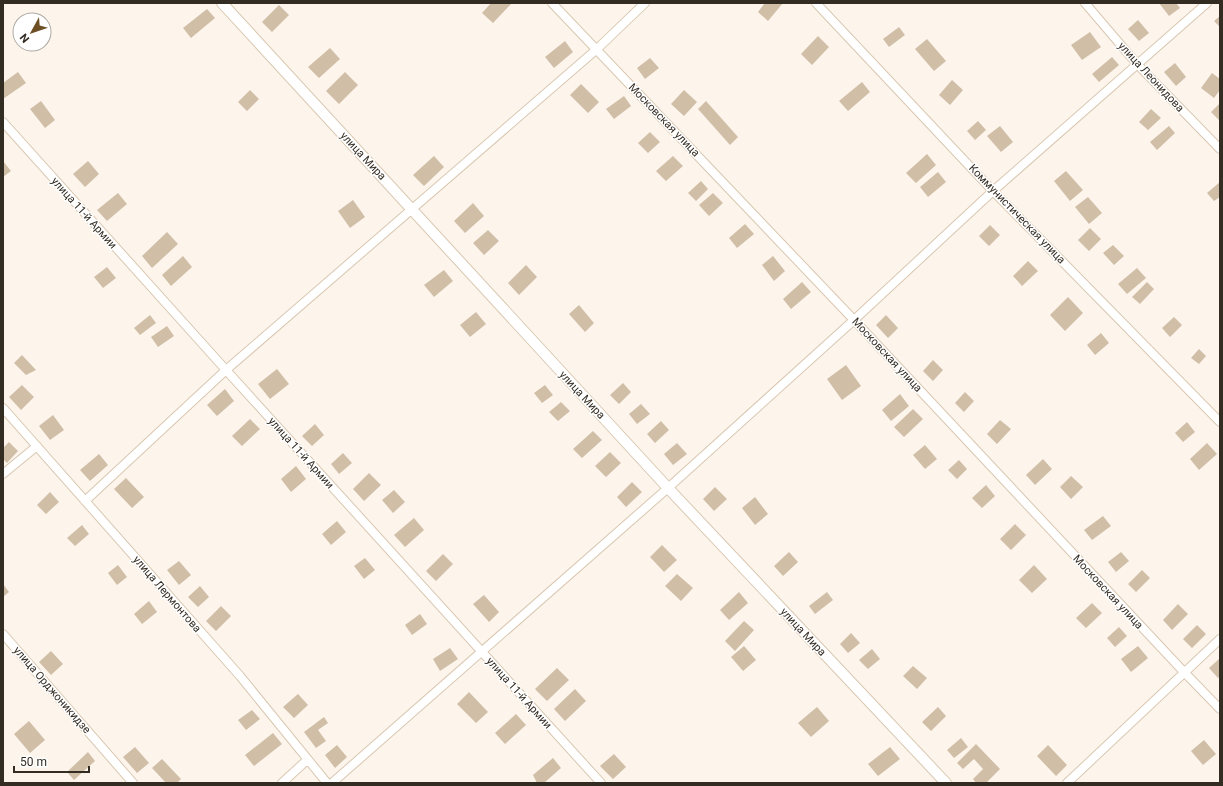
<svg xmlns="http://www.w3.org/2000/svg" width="1223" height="786" viewBox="0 0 1223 786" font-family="Roboto,sans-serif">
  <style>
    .building { fill: #d0bea7 }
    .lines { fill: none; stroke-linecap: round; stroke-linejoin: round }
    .minor-casing { stroke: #d9c7b0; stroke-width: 10 }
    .tertiary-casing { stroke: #d9c7b0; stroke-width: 12 }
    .minor { stroke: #fff; stroke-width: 8 }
    .tertiary { stroke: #fff; stroke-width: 10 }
    .labels { text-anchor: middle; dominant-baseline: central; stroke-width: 3; stroke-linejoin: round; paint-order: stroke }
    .street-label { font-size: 11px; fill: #332c23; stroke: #fff }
  </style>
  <rect width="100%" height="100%" fill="#fdf5ec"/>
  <path class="building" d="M491,3H512L493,23L482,13Z
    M765,3H783L768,21L758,12Z
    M1159,3H1176L1180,8L1169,16Z
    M279,5L289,15L272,32L262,22Z
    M207,9L215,18L191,38L183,28Z
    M1220,16V27L1214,21Z
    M1138,20L1149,33L1139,41L1128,29Z
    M899,27L905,35L889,47L883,39Z
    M1090,32L1101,47L1082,60L1071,45Z
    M818,36L829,47L812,65L801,54Z
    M927,39L946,61L934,71L915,49Z
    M565,41L573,52L554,68L545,57Z
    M330,48L340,59L319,78L308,67Z
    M1112,57L1119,65L1099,82L1092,74Z
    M650,58L659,68L645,79L637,68Z
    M1175,63L1186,77L1176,86L1164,72Z
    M18,72L26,83L3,99V83Z
    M345,72L358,85L339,104L326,91Z
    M1212,73L1220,79V90L1214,98L1201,88Z
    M952,80L963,90L950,105L939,95Z
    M862,82L870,92L848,111L839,101Z
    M581,84L599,102L588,113L570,95Z
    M250,90L259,99L247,111L238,102Z
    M684,90L697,102L684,116L671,104Z
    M624,96L631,106L614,119L606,109Z
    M41,101L55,120L45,128L30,109Z
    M706,101L738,137L730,145L698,109Z
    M1220,103V121L1211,112Z
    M1151,109L1161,118L1148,130L1139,122Z
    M978,121L986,130L975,140L967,131Z
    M1000,126L1013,142L1001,152L987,136Z
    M1169,126L1175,133L1157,150L1150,142Z
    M650,132L660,142L648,153L638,143Z
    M927,154L936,165L916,183L906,173Z
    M434,156L444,167L424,186L413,175Z
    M673,156L683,166L666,181L656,171Z
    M3,161L11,171L3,177Z
    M88,161L99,174L85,187L73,174Z
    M1066,171L1083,190L1070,201L1054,181Z
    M938,172L946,182L928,197L920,187Z
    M701,181L708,189L696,201L688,193Z
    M1220,182V197L1214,201L1207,193Z
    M118,193L127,204L107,221L97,210Z
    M713,193L723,203L709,216L699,205Z
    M1088,197L1102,213L1089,224L1075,207Z
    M353,200L365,217L350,228L338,211Z
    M473,203L484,216L465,233L454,221Z
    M745,224L754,234L737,248L729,238Z
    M990,225L1000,235L989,246L979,236Z
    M1090,228L1101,239L1089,251L1078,240Z
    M488,230L499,241L484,255L473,243Z
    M167,232L178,244L152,268L142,256Z
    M1113,245L1124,256L1114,265L1103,253Z
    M183,256L192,267L171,286L162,275Z
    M773,256L785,271L774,281L762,265Z
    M1028,261L1038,271L1022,286L1013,276Z
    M526,265L537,277L519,295L508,283Z
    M107,267L116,278L103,288L94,277Z
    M1137,268L1146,278L1127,294L1118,284Z
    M444,270L453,281L434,297L424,285Z
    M802,282L811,292L791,309L783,299Z
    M1147,282L1154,289L1140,304L1132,297Z
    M1068,297L1083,313L1065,331L1050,315Z
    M579,305L594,323L585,332L569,314Z
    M476,312L486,324L470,337L460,325Z
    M150,315L156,323L140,335L134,328Z
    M886,315L898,328L888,338L876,325Z
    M1174,317L1182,325L1170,337L1162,328Z
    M167,326L174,336L158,347L151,337Z
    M1101,333L1109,343L1095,355L1087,345Z
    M1199,349L1206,356L1199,364L1191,358Z
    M22,355L36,370L26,375L14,363Z
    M933,360L943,370L933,381L923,371Z
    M846,365L861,386L842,400L827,379Z
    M277,369L289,384L270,399L258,384Z
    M623,383L631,392L619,404L610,395Z
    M22,385L34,397L21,410L9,397Z
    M545,385L553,395L542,403L534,393Z
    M225,389L234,401L217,416L207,405Z
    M965,392L974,401L964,412L955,403Z
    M900,394L909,406L891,421L882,410Z
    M561,402L570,411L558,421L549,412Z
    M641,404L650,414L637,424L629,414Z
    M913,409L923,419L904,437L894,427Z
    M53,415L64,430L50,440L39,426Z
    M250,419L260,429L242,446L232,436Z
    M1000,420L1011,429L997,444L987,434Z
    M661,421L669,430L655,443L647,434Z
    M1187,422L1195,432L1183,442L1175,433Z
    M315,424L324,435L312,446L302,436Z
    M593,431L602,440L582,458L573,449Z
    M9,442L18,451L7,463L3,459V448Z
    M677,443L687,454L673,465L664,454Z
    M1207,443L1217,454L1199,470L1190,459Z
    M925,445L937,459L925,469L913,455Z
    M610,452L621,463L606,477L595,466Z
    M343,453L352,463L339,474L331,464Z
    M99,454L108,465L90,481L80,470Z
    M1043,459L1052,469L1035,485L1026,475Z
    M959,460L967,469L957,479L948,470Z
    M296,466L306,479L291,492L281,479Z
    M369,473L381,485L364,501L353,489Z
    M1071,476L1083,487L1071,499L1060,487Z
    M126,478L144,497L132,508L114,489Z
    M632,482L642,492L626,507L617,497Z
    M986,485L995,496L982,508L972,498Z
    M715,487L727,499L714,511L703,499Z
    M394,490L405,502L393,513L382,500Z
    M50,492L59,502L46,514L37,505Z
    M755,497L768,514L755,525L742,508Z
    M1103,516L1111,526L1092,540L1084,530Z
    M414,518L424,530L405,547L394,535Z
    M337,521L346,532L331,545L322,534Z
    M1015,524L1026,535L1011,550L1000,539Z
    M82,525L89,534L75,546L67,538Z
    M662,545L677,560L664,572L650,557Z
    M789,552L798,562L783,576L774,566Z
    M1121,552L1129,561L1116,572L1108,562Z
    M443,554L453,564L436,581L426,571Z
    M365,558L375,570L364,579L354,566Z
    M179,561L191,575L179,585L167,570Z
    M118,565L127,577L117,585L108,573Z
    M1034,565L1047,579L1032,593L1019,580Z
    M1142,570L1150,578L1136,592L1128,584Z
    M677,574L693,588L681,601L665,586Z
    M3,584L9,592L3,597Z
    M200,586L209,597L198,607L188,597Z
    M739,592L748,603L729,620L720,610Z
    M827,592L833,600L815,614L809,606Z
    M484,595L499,612L489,622L473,604Z
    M149,601L157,612L142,624L134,614Z
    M1092,603L1102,613L1086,628L1076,618Z
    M1178,604L1188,614L1172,630L1163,620Z
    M221,606L231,616L216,631L206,621Z
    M420,614L427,624L412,635L405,625Z
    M744,621L754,630L735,651L725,641Z
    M1197,625L1206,634L1192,648L1183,639Z
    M1119,627L1127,636L1115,647L1107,638Z
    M851,633L860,643L848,653L840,644Z
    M744,646L756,660L743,671L731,657Z
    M1138,646L1148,658L1131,672L1121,659Z
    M450,648L458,659L440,671L433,659Z
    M872,649L880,659L868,669L859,660Z
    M51,651L63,664L51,675L39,662Z
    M1220,658V677L1218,678L1209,668Z
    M913,666L927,678L917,689L903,676Z
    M557,668L569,680L547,701L535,689Z
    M575,689L586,701L565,721L554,709Z
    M469,692L488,712L476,723L457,704Z
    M298,694L308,705L294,718L283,707Z
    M817,707L829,721L811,737L798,723Z
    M938,707L946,716L931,731L922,722Z
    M252,710L260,719L246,730L238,720Z
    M516,714L526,725L505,744L495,733Z
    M324,717L328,723L318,730L326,741L316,748L304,732Z
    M29,721L45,740L30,753L14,734Z
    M273,733L282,744L254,766L245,755Z
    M961,738L968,747L954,758L947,750Z
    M1204,740L1216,754L1203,765L1191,751Z
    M976,744L1000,769L986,783H976L973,779L983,769L974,759L963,769L957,763Z
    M337,745L347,757L335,768L325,755Z
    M1048,745L1067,765L1056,776L1037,756Z
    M135,747L149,763L137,773L123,757Z
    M890,747L900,759L878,776L868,764Z
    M88,752L95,761L74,780L67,772Z
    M614,754L626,767L613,779L600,766Z
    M553,758L561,768L544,783H537L533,775Z
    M162,759L181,779L177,783H166L152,768Z"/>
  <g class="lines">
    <defs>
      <path id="minor" d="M552,3L854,320L1184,672L1220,709
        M816,3L993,191L1220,422
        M1085,3L1137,64L1220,149
        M3,122L226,370L601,783
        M3,408L240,676L327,783
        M3,474L37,446
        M85,501L226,370L597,49L645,3
        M3,634L133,783
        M282,783L307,760
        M332,783L668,488L854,320L993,191L1207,3
        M1067,783L1220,639"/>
      <path id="tertiary" d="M222,3L668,488L946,783"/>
    </defs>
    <use href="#minor" class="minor-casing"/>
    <use href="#tertiary" class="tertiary-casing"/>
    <use href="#minor" class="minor"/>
    <use href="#tertiary" class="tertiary"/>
  </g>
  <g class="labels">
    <g class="street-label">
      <text transform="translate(1151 77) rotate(47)">улица Леонидова</text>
      <text transform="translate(664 120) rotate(46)">Московская улица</text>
      <text transform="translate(363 156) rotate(47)">улица Мира</text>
      <text transform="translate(84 213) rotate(48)">улица 11-й Армии</text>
      <text transform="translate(1017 214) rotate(46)">Коммунистическая улица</text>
      <text transform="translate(887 355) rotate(47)">Московская улица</text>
      <text transform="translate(582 395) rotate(47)">улица Мира</text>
      <text transform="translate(301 453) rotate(48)">улица 11-й Армии</text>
      <text transform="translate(1108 592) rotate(47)">Московская улица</text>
      <text transform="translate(167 594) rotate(49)">улица Лермонтова</text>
      <text transform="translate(803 632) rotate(47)">улица Мира</text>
      <text transform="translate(52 690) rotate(49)">улица Орджоникидзе</text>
      <text transform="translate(519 693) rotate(48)">улица 11-й Армии</text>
    </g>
  </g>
  <rect width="1223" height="786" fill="none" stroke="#332c23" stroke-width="8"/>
  <g transform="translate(32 32) rotate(230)"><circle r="19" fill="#ffffff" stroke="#adaba7"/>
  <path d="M0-3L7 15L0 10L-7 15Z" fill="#6e4f24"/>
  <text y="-6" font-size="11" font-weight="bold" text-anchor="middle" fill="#332c23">N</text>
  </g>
  <path d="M14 766v6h75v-6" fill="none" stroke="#332c23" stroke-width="2"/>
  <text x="20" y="766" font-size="12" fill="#332c23" stroke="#ffffff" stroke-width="3" paint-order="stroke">50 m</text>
</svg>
